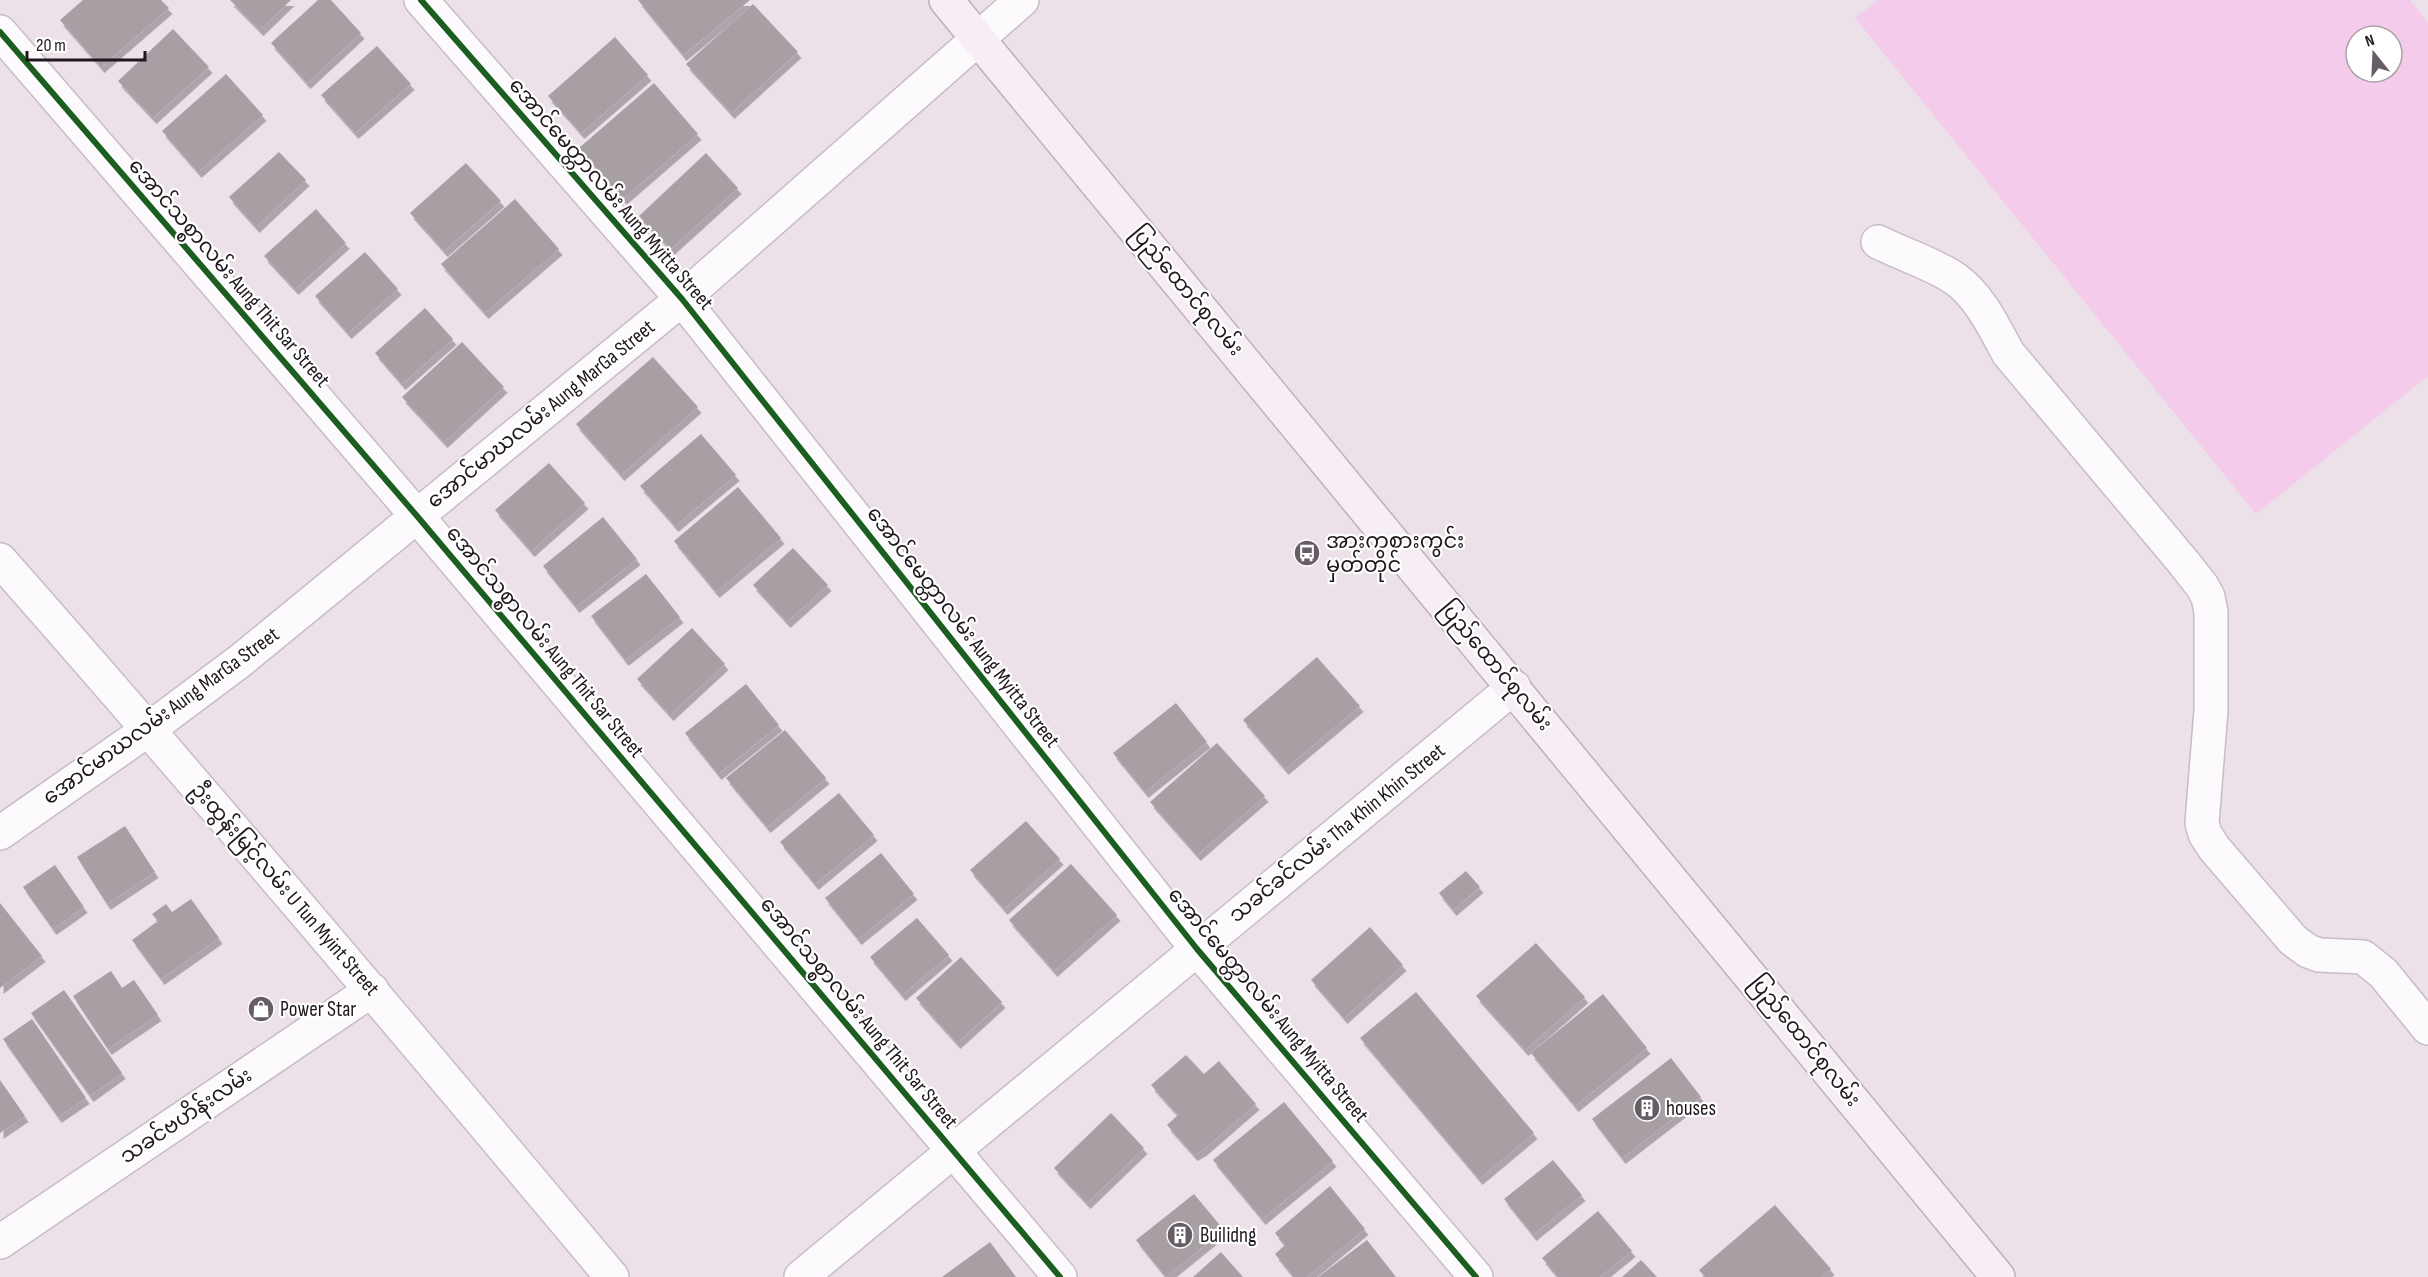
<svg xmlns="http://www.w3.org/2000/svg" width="2428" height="1277" viewBox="0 0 2428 1277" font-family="'Sofia Sans Condensed','Noto Sans Myanmar',sans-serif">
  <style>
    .green { fill: #f4cbeb; fill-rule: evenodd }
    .building { fill: #a89fa5; filter: url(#shadow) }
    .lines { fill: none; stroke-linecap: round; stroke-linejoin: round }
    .minor-casing { stroke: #c7bdc4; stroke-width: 36 }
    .major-casing { stroke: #bfafbc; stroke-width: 36 }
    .minor { stroke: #fcfafc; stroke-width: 33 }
    .major { stroke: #f6eef4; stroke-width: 33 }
    .cycleway-casing { stroke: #fff; stroke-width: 10 }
    .cycleway { stroke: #1b5e20; stroke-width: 6 }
    .labels { text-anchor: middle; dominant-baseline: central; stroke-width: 4.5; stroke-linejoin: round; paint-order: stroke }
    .street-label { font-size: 21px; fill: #20171e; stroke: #fff }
    .poi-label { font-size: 21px; fill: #20171e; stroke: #fff; text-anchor: start }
  </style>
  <defs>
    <filter id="shadow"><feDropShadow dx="3.5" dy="6" stdDeviation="0" flood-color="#0004"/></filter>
  </defs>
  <rect width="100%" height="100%" fill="#ece0e9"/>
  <path class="green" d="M1878,0H2410L2428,23V376L2256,514L1855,18ZM2356,36H2392V72H2356Z"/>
  <path class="building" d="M83,0H161L169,8L101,67L60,20Z
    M230,0H291L260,30Z
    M318,0H331L361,33L307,83L271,43Z
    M638,0H750L683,55Z
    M753,4L798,52L731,113L686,64Z
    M173,29L209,67L153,118L118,81Z
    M615,37L648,75L581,133L548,96Z
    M377,46L411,84L355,133L321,95Z
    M226,74L263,115L198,172L162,131Z
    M654,83L698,134L623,199L579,148Z
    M279,152L306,180L256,227L229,197Z
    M706,153L738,188L671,249L639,216Z
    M466,163L501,201L444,251L410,213Z
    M515,199L559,249L485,313L441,264Z
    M316,209L346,243L295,289L264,256Z
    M365,252L398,289L348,333L315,296Z
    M425,308L453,339L402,384L375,353Z
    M462,342L504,387L444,442L402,397Z
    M653,357L698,407L621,475L576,424Z
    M701,434L736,475L675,526L640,486Z
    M549,463L585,503L531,551L495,510Z
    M738,487L781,538L716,592L674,541Z
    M603,517L637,559L576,607L543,566Z
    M793,548L828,585L787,622L753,585Z
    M646,574L680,617L625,660L591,616Z
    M692,628L725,664L670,715L637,679Z
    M1317,657L1360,706L1285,769L1243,720Z
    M746,684L779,725L718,774L685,733Z
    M1176,703L1207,742L1145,792L1113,753Z
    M785,730L826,778L767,827L726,778Z
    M1217,743L1265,796L1197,855L1150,802Z
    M839,793L874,835L815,884L780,842Z
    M1026,821L1060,859L1004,909L970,870Z
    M125,826L155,872L107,904L77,857Z
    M881,853L914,894L858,939L825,898Z
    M1071,864L1117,915L1054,971L1009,920Z
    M55,865L84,907L53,929L23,887Z
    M1466,871L1480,887L1453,910L1439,893Z
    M191,899L219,938L161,979L132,940L158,921L152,914L166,904L172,912Z
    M0,903L42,956L0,988Z
    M917,918L949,955L902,995L870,957Z
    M1370,927L1403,965L1344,1018L1311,980Z
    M1536,943L1585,997L1525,1050L1476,996Z
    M961,957L1002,1002L957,1043L916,998Z
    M111,971L122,988L134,980L158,1015L108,1049L73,996Z
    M64,990L122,1073L90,1096L31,1013Z
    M1416,992L1534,1133L1479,1179L1360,1038Z
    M1603,994L1647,1048L1575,1106L1531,1053Z
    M32,1019L86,1098L58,1117L3,1039Z
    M1186,1055L1204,1074L1219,1061L1256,1104L1203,1150L1194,1155L1167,1125L1178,1115L1151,1085Z
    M1671,1058L1701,1097L1622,1158L1592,1119Z
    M0,1080L25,1116L0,1133Z
    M1284,1102L1333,1161L1262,1219L1213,1160Z
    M1111,1113L1144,1148L1087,1203L1054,1168Z
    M1553,1160L1582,1195L1533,1235L1504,1199Z
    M1330,1186L1365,1229L1307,1277H1294L1275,1254L1285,1245L1275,1233Z
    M1194,1194L1224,1230L1166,1277L1136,1240Z
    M1775,1205L1831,1269L1821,1277H1705L1699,1270Z
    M1598,1211L1632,1251L1600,1277H1558L1542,1258Z
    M1367,1240L1396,1277H1318Z
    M990,1242L1016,1277H942Z
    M1221,1252L1243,1277H1193Z
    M1641,1260L1657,1277H1622Z"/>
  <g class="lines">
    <defs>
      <path id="minor" d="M421,0L682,299L1197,949L1476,1277
        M0,32L417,516L1060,1277
        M1878,242C1900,253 1935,265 1954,278C1979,295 1994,327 2008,353L2184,563L2202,586L2208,597L2211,612V710L2202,823L2205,834L2214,848L2293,940L2308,951L2319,955L2363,957L2383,973L2428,1028
        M0,560C208,796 410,1036 612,1277
        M0,833L149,729L240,661L682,299L1022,0
        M0,1242L372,990
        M801,1277L1514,687"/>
      <path id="major" d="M946,0L1998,1277"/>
    </defs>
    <use href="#minor" class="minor-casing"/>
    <use href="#major" class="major-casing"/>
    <use href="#minor" class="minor"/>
    <use href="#major" class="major"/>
    <defs>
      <path id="cycleway" d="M421,0L682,299L1197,949L1476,1277
        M0,32L417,516L1060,1277"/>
    </defs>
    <use href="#cycleway" class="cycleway-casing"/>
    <use href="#cycleway" class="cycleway"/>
  </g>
  <defs>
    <symbol id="bus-disc" viewBox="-11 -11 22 22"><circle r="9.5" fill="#675d65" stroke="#fff"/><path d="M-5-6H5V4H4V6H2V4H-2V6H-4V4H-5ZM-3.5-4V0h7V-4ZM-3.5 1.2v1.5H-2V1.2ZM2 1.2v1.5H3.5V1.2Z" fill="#fff"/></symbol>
    <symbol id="shop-disc" viewBox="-11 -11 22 22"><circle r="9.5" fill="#675d65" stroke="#fff"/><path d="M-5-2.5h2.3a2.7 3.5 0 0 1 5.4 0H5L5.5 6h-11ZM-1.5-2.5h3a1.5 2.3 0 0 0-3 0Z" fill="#fff"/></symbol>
    <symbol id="building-disc" viewBox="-11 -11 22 22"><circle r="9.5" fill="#675d65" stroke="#fff"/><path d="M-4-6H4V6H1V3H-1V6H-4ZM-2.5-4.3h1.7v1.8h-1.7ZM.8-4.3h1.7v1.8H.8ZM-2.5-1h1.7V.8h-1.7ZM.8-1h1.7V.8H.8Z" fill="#fff"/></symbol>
  </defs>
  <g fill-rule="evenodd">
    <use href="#bus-disc" x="1292" y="538" width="30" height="30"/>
    <use href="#shop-disc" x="246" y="994" width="30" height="30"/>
    <use href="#building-disc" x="1632" y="1093" width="30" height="30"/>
    <use href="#building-disc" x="1165" y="1220" width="30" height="30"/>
  </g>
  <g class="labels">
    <g class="street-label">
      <text transform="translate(611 194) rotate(49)">အောင်မေတ္တာလမ်း Aung Myitta Street</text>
      <text transform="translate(229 273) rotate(49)">အောင်သစ္စာလမ်း Aung Thit Sar Street</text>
      <text transform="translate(1187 291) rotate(50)">ပြည်ထောင်စုလမ်း</text>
      <text transform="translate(541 414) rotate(-39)">အောင်မာဃလမ်း Aung MarGa Street</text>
      <text transform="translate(963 627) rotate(52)">အောင်မေတ္တာလမ်း Aung Myitta Street</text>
      <text transform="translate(545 642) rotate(50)">အောင်သစ္စာလမ်း Aung Thit Sar Street</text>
      <text transform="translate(1496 666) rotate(50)">ပြည်ထောင်စုလမ်း</text>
      <text transform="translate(161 716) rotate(-36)">အောင်မာဃလမ်း Aung MarGa Street</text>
      <text transform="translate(1337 833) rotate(-39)">သခင်ခင်လမ်း Tha Khin Khin Street</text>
      <text transform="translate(285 889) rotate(49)">ဦးထွန်းမြင့်လမ်း U Tun Myint Street</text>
      <text transform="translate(1268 1005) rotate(50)">အောင်မေတ္တာလမ်း Aung Myitta Street</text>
      <text transform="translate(859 1013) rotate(50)">အောင်သစ္စာလမ်း Aung Thit Sar Street</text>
      <text transform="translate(1805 1041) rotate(51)">ပြည်ထောင်စုလမ်း</text>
      <text transform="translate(186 1116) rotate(-34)">သခင်ဗဟိန်းလမ်း</text>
    </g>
    <g class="poi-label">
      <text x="1326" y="541">အားကစားကွင်း<tspan x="1326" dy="24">မှတ်တိုင်</tspan></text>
      <text x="280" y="1009">Power Star</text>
      <text x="1666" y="1108">houses</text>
      <text x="1200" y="1235">Builidng</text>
    </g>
  </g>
  <g transform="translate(2374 54) rotate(342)"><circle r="28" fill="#ffffff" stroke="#a6a2a5" stroke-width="1.5"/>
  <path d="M0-4.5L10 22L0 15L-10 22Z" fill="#675d65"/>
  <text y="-9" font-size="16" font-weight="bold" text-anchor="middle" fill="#20171e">N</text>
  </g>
  <path d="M27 51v9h118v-9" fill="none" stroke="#20171e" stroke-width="3"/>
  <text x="36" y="51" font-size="18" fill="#20171e" stroke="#ffffff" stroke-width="4.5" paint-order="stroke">20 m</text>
</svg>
